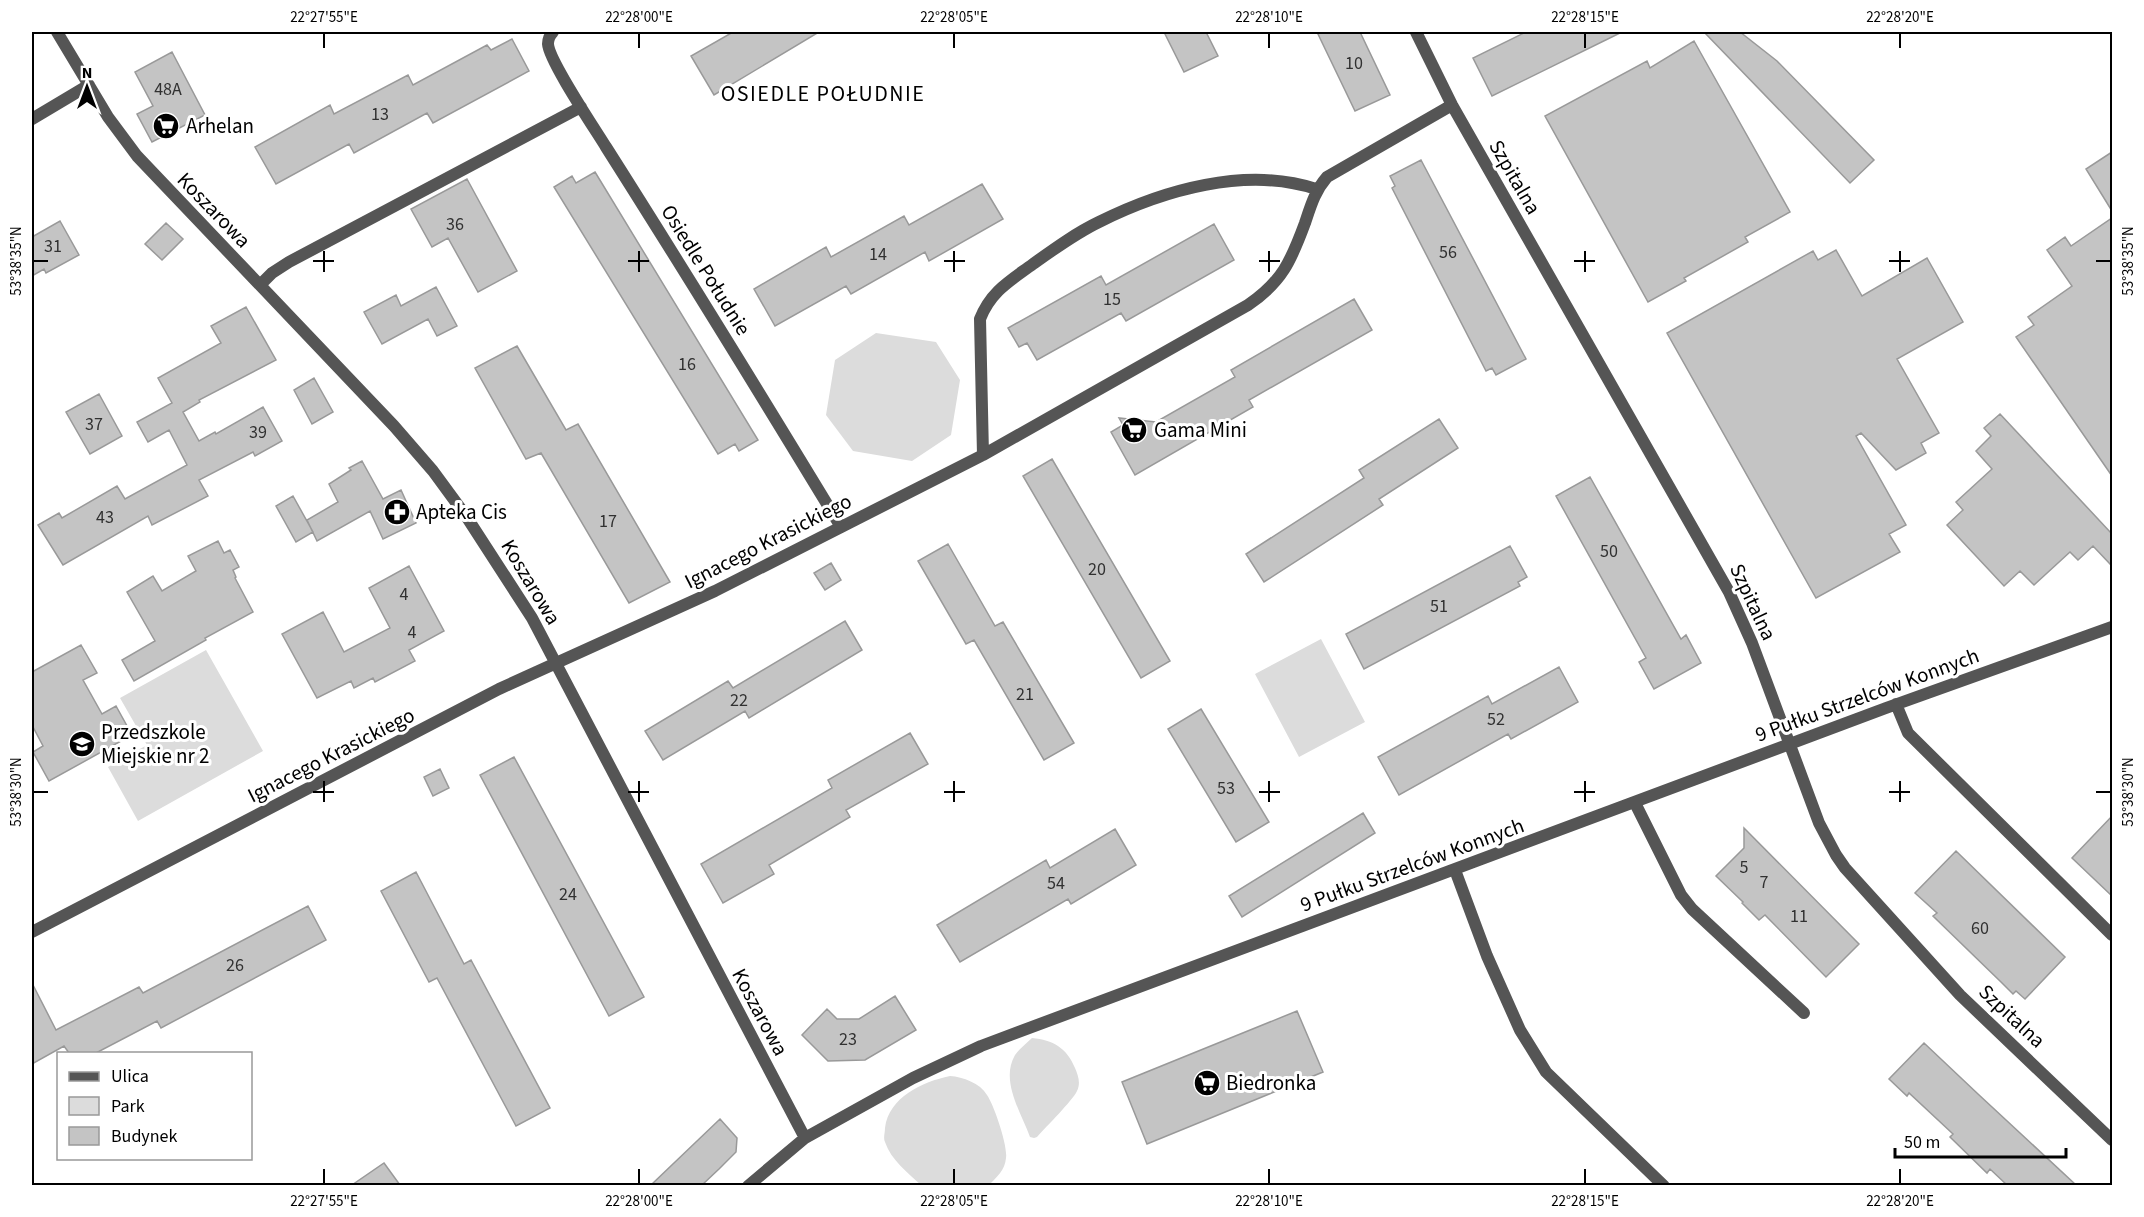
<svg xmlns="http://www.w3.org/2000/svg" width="2144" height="1217" viewBox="0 0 2144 1217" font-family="'Source Sans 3',sans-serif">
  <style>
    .green { fill: #dcdcdc }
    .building { fill: #c4c4c4; stroke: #999; stroke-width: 1.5 }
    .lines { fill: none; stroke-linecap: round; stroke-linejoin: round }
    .minor { stroke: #555; stroke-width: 12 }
    .ticks { fill: none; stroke: #000; stroke-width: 2 }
    .labels { text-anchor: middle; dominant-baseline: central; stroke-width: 6; stroke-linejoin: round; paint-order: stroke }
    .number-label { font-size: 18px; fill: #313131 }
    .poi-label { font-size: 21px; fill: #000; stroke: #fff; text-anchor: start }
    .street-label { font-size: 21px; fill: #000; stroke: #fff }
    .neighbourhood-label { font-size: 22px; letter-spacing: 1.5px; fill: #000; stroke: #fff }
    .neatline { fill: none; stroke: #000; stroke-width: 2 }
    .ticks-label { font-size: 15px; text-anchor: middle; fill: #000 }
  </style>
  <rect width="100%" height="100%" fill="#fff"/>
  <path class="green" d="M876,333L936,342L960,380L951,435L912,461L853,451L826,415L835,360Z
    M1321,639L1365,722L1299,757L1255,674Z
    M206,650L263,751L138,821L108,767L147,745L120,698Z
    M1032,1038C1053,1040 1067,1048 1075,1068C1078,1075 1081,1083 1077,1091C1073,1100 1046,1127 1037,1137L1034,1138L1030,1137C1021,1112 1000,1081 1015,1055C1019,1049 1027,1043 1032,1038Z
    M950,1076C963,1077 980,1083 987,1095C994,1105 1008,1146 1006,1158C1005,1170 997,1177 989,1185H921C908,1173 891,1160 885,1142C883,1138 885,1133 885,1128C889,1097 922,1082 950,1076Z"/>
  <path class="building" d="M733,32H819L714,95L691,56Z
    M1164,32H1206L1218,56L1184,72Z
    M1317,32H1360L1390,95L1355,111Z
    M1526,32H1622L1492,96L1473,58Z
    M1704,32H1740L1777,61L1874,160L1850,183Z
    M512,39L529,71L433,123L427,113L354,153L349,144L276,184L255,147L330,105L334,114L408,75L413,85L487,45L491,50Z
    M1694,41L1790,212L1745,237L1748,242L1684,278L1686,281L1648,302L1545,116L1647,61L1650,68Z
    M172,52L205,115L152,142L137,114L153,106L135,72Z
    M2112,152V211L2086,169Z
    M1421,160L1526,359L1496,375L1492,368L1486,371L1392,188L1395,186L1390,176Z
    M595,172L758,440L739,451L735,444L718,454L554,187L572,176L576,183Z
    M467,179L517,271L478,292L448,238L432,247L411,209Z
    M982,184L1003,219L929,261L925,252L851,294L846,286L775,326L754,289L826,247L831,257L904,216L909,225Z
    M2112,218V476L2016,337L2034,325L2028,317L2072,286L2047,250L2065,237L2071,246Z
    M60,221L79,255L46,273L44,269L32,276V237Z
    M166,223L183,239L162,260L145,244Z
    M1214,224L1234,260L1126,321L1121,313L1037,360L1027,343L1019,347L1008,328L1101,276L1106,285Z
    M1836,250L1862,296L1927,258L1963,322L1897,359L1939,433L1921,443L1926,453L1896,470L1861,433L1856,436L1906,525L1889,534L1900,552L1816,598L1667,333L1813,251L1818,260Z
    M436,287L457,326L437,336L428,319L382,344L364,312L396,295L401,306Z
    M1354,299L1372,330L1249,400L1253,407L1135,475L1111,432L1123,425L1119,418L1156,422L1235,377L1231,370Z
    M246,307L276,360L199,400L200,402L183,412L199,441L215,432L216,434L263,407L282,441L255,456L253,452L199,480L208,496L152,525L148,516L63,565L38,525L59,513L62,518L117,486L125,499L187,465L169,430L148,442L137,422L172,403L158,378L221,343L211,326Z
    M517,346L566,430L578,424L670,582L629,603L541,453L526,459L475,368Z
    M314,378L333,412L312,424L294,390Z
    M99,394L122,436L90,454L66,412Z
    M2000,414L2112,534V566L2093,546L2078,560L2070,552L2034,585L2020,571L2004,586L1947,525L1963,510L1956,502L1992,469L1976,451L1991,436L1984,428Z
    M1439,419L1458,448L1379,499L1383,505L1264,582L1246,554L1364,478L1359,470Z
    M1052,459L1170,661L1141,678L1023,476Z
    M362,461L383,499L401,490L416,523L383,539L370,511L317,541L307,520L338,502L329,484L351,470L349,468Z
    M1590,477L1681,639L1686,635L1701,663L1654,689L1639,662L1646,658L1556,496Z
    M293,496L313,532L296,542L276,506Z
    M218,541L224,553L230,550L239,567L233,570L236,577L235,578L253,612L205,638L206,640L134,681L122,660L155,641L127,592L153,576L162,591L196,571L188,556Z
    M948,544L995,626L1003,622L1074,743L1044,760L974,640L966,644L918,561Z
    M1510,546L1527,577L1518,582L1520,586L1364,669L1346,634Z
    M831,563L841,580L825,590L814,573Z
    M409,566L444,631L409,650L415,661L375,682L373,678L354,688L351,681L317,698L282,634L323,612L344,652L390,628L369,588Z
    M845,621L862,650L749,718L745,711L663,760L645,731L728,681L733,688Z
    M81,645L97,673L83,680L102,714L116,706L132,735L49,781L33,752L43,746L32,725V672Z
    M1559,667L1578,702L1511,739L1508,734L1399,795L1378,757L1488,696L1492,704Z
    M1201,709L1269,822L1236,842L1168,729Z
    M910,733L928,764L846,810L850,817L769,865L774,874L723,903L701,864L832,788L828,780Z
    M514,757L644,997L609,1016L480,775Z
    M440,769L449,788L433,796L424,777Z
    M1363,813L1375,833L1242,917L1229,896Z
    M2112,816V896L2072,858Z
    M1744,828L1859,944L1826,977L1765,915L1759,920L1742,903L1743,902L1716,876L1744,848Z
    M1115,829L1136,865L1071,904L1068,899L960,962L937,925L1046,860L1050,868Z
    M1956,851L2065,957L2025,999L2016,991L2013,994L2001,982L1933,916L1937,913L1915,893Z
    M416,872L464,964L471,960L550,1108L516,1126L437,978L429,982L381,891Z
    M308,906L326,940L161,1028L157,1021L96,1053H69L64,1046L32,1064V983L56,1030L139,987L143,993Z
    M895,996L916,1030L865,1060L828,1061L802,1035L827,1009L837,1019H859Z
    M1297,1011L1323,1072L1147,1144L1122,1082Z
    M1924,1043L1978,1094L2076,1185H2007L1990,1169L1987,1173L1950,1137L1953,1134L1909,1093L1907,1096L1889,1079Z
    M720,1119L737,1138L736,1152L719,1169L702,1185H651Z
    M384,1163L400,1185H352Z"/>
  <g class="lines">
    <path class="minor" d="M57,32L108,117L137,156L394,426L433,471L466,516L532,618L805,1138
      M553,32C550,35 548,39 548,44C549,61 595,129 606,147C686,273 764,400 841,527
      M1416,32L1452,105L1729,592L1752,643L1819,823L1836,855L1845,868L1960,995L2112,1140
      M32,119L89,85
      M260,285L272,273L289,262L581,107
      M983,455L980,319C991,291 1010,281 1033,264C1054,249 1076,233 1099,222C1163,190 1246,166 1316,189
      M1896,704L1908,733L2112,935
      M1635,803L1681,895L1692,909L1804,1013
      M1455,870L1487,956L1520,1030L1546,1072L1664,1186
      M32,932L499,689L715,591L983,455L1248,305C1282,282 1291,261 1305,223C1311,205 1315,191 1327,177L1452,105
      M748,1186L805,1138L913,1078L981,1046L1886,708L2112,627"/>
  </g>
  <path class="ticks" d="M324,33V48M639,33V48M954,33V48M1269,33V48M1585,33V48M1900,33V48M324,251V272M639,251V272M954,251V272M1269,251V272M1585,251V272M1900,251V272M33,261H48M313,261H334M628,261H649M944,261H965M1259,261H1280M1574,261H1595M1889,261H1910M2096,261H2111M324,781V802M639,781V802M954,781V802M1269,781V802M1585,781V802M1900,781V802M33,792H48M313,792H334M628,792H649M944,792H965M1259,792H1280M1574,792H1595M1889,792H1910M2096,792H2111M324,1169V1184M639,1169V1184M954,1169V1184M1269,1169V1184M1585,1169V1184M1900,1169V1184"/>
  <defs>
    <symbol id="supermarket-disc" viewBox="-11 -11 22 22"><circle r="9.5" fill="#000" stroke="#fff"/><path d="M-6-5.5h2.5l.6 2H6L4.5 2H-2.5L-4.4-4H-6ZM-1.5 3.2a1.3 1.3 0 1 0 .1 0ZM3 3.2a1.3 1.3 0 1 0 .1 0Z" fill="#fff"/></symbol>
    <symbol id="pharmacy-disc" viewBox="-11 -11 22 22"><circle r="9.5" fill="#000" stroke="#fff"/><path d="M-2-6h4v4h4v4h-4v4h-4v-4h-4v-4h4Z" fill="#fff"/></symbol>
    <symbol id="school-disc" viewBox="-11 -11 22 22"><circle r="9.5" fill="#000" stroke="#fff"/><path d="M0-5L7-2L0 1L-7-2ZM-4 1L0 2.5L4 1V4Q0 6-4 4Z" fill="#fff"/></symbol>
  </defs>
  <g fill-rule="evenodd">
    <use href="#supermarket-disc" x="151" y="111" width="30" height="30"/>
    <use href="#supermarket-disc" x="1119" y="415" width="30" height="30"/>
    <use href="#pharmacy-disc" x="382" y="497" width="30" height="30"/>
    <use href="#school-disc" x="67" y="729" width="30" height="30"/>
    <use href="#supermarket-disc" x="1192" y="1068" width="30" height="30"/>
  </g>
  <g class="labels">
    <g class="number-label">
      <text x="1354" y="63">10</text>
      <text x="168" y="89">48A</text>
      <text x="380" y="114">13</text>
      <text x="455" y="224">36</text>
      <text x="53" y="246">31</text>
      <text x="1448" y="252">56</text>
      <text x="878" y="254">14</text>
      <text x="1112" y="299">15</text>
      <text x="687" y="364">16</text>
      <text x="94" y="424">37</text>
      <text x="258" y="432">39</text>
      <text x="105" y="517">43</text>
      <text x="608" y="521">17</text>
      <text x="1609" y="551">50</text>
      <text x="1097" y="569">20</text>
      <text x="404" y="594">4</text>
      <text x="1439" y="606">51</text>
      <text x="412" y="632">4</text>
      <text x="1025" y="694">21</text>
      <text x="739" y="700">22</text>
      <text x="1496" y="719">52</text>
      <text x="1226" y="788">53</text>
      <text x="1744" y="867">5</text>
      <text x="1764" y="882">7</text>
      <text x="1056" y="883">54</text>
      <text x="568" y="894">24</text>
      <text x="1799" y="916">11</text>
      <text x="1980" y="928">60</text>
      <text x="235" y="965">26</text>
      <text x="848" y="1039">23</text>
    </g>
    <g class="poi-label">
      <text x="186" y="126">Arhelan</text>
      <text x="1154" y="430">Gama Mini</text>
      <text x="416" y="512">Apteka Cis</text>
      <text x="101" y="732">Przedszkole<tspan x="101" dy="24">Miejskie nr 2</tspan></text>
      <text x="1226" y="1083">Biedronka</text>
    </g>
    <g class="street-label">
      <text transform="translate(1515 177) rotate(60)">Szpitalna</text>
      <text transform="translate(214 210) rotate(46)">Koszarowa</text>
      <text transform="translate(706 270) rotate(58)">Osiedle Południe</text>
      <text transform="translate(768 541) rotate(-27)">Ignacego Krasickiego</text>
      <text transform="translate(531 582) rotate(59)">Koszarowa</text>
      <text transform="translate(1753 602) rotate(65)">Szpitalna</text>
      <text transform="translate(1867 695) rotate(-20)">9 Pułku Strzelców Konnych</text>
      <text transform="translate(331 755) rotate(-27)">Ignacego Krasickiego</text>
      <text transform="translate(1412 865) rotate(-20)">9 Pułku Strzelców Konnych</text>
      <text transform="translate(760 1012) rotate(62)">Koszarowa</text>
      <text transform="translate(2012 1016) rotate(43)">Szpitalna</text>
    </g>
    <g class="neighbourhood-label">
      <text x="823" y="94">OSIEDLE POŁUDNIE</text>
    </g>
  </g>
  <rect width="2144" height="1217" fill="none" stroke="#ffffff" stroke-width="66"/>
  <rect x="57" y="1052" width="195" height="108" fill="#ffffff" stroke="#999999" stroke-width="1.5"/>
  <rect x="69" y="1072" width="30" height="9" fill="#555555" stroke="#999999" stroke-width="1.5"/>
  <text x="111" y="1082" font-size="18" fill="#000000">Ulica</text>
  <rect x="69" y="1097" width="30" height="18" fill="#dcdcdc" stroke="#999999" stroke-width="1.5"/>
  <text x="111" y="1112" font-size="18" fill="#000000">Park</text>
  <rect x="69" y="1127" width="30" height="18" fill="#c4c4c4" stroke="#999999" stroke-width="1.5"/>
  <text x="111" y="1142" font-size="18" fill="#000000">Budynek</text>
  <g transform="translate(87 87)" stroke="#ffffff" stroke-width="4.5" paint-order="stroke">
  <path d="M0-4.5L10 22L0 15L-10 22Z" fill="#000000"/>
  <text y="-9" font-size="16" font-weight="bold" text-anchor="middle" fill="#000000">N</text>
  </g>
  <path d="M1895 1148v9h171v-9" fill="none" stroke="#000000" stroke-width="3"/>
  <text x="1904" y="1148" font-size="18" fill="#000000" stroke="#ffffff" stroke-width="4.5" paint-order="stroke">50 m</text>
  <rect x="33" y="33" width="2078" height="1151" class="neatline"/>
  <g class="ticks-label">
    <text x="324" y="22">22°27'55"E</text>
    <text x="639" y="22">22°28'00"E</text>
    <text x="954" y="22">22°28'05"E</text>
    <text x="1269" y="22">22°28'10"E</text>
    <text x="1585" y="22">22°28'15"E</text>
    <text x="1900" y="22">22°28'20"E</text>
    <text transform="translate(16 261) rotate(-90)" y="5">53°38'35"N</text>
    <text transform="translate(2128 261) rotate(-90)" y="5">53°38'35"N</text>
    <text transform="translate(16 792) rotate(-90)" y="5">53°38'30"N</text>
    <text transform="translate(2128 792) rotate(-90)" y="5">53°38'30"N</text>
    <text x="324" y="1206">22°27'55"E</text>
    <text x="639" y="1206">22°28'00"E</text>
    <text x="954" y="1206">22°28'05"E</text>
    <text x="1269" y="1206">22°28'10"E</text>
    <text x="1585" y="1206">22°28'15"E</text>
    <text x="1900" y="1206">22°28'20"E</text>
  </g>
</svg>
